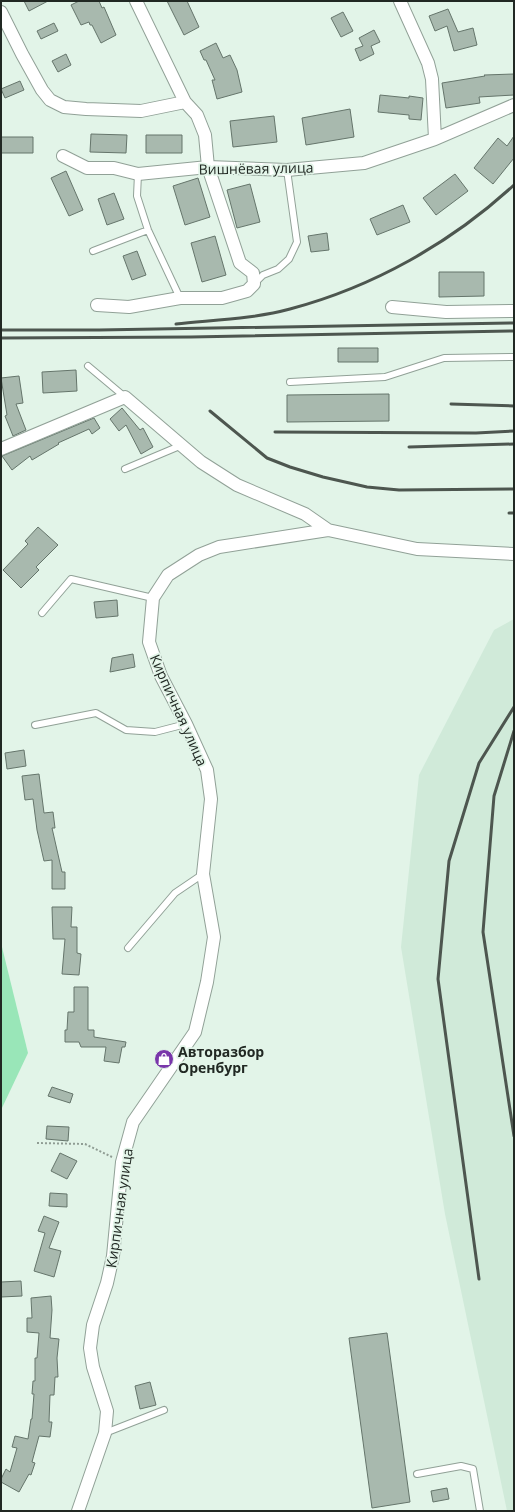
<svg xmlns="http://www.w3.org/2000/svg" width="515" height="1512" viewBox="0 0 515 1512" font-family="'Open Sans',sans-serif">
  <style>
    .built { fill: #d0ead9 }
    .green { fill: #99e6b8 }
    .building { fill: #a8b9ae; stroke: #65756b }
    .lines { fill: none; stroke-linecap: round; stroke-linejoin: round }
    .lane-casing { stroke: #91a197; stroke-width: 8 }
    .street-casing { stroke: #91a197; stroke-width: 14 }
    .path { stroke: #8f9c93; stroke-width: 2; stroke-dasharray: 2 2; stroke-linecap: butt }
    .lane { stroke: #fff; stroke-width: 6 }
    .street { stroke: #fff; stroke-width: 12 }
    .rail { stroke: #4d564f; stroke-width: 3 }
    .labels { text-anchor: middle; dominant-baseline: central; stroke-width: 3.5; stroke-linejoin: round; paint-order: stroke }
    .street-label { font-size: 14px; fill: #212823; stroke: #e2f4e8 }
    .poi-label { font-size: 14px; font-weight: bold; fill: #212823; stroke: #e2f4e8; text-anchor: start }
  </style>
  <rect width="100%" height="100%" fill="#e2f4e8"/>
  <path class="built" d="M514,619V1511H507L445,1214L401,947L419,775L494,630Z"/>
  <path class="green" d="M1,943L28,1053L1,1110Z"/>
  <path class="building" d="M24,1H48L29,11Z
    M79,1H99L102,8L104,7L116,35L101,43L92,25H90L89,22L81,25L71,5Z
    M167,1H187L199,27L184,35Z
    M448,9L458,32L473,28L477,45L454,51L447,26L435,31L429,16Z
    M343,12L353,31L341,37L331,18Z
    M54,23L58,31L41,39L37,31Z
    M374,30L380,42L371,46L374,54L360,61L355,49L363,46L359,38Z
    M216,43L223,58L230,55L237,70L242,92L217,99L212,80H215L206,60H204L200,51Z
    M66,54L71,65L58,72L52,61Z
    M514,74V95L479,97L480,103L446,108L442,83L485,76L484,75Z
    M20,81L24,90L5,98L1,89Z
    M380,95L409,98V96L423,98L421,120L409,119V115L378,112Z
    M350,109L354,137L306,145L302,118Z
    M274,116L277,142L233,147L230,121Z
    M91,134L127,135L126,153L90,152Z
    M146,135H182V153H146Z
    M514,136V158L493,184L474,168L498,138L507,146Z
    M1,137H33V153H1Z
    M66,171L83,210L69,216L51,178Z
    M455,174L468,191L436,215L423,198Z
    M198,178L210,217L185,225L173,186Z
    M250,184L260,222L237,228L227,190Z
    M114,193L124,219L107,225L98,199Z
    M403,205L410,222L377,235L370,219Z
    M327,233L329,250L311,252L308,236Z
    M215,236L226,275L202,282L191,243Z
    M137,251L146,275L132,280L123,256Z
    M439,272H484V296L439,297Z
    M338,348H378V362H338Z
    M76,370L77,391L43,393L42,372Z
    M19,376L23,403L16,404L26,430L13,436L5,416L7,415L1,378Z
    M389,394V421L287,422V395Z
    M122,408L140,430L143,428L153,447L141,454L126,425L119,431L110,419Z
    M94,418L100,428L92,434L89,429L58,443L59,444L32,460L30,456L12,470L2,456Z
    M38,527L58,545L36,567L39,570L21,588L3,570L28,544L25,541Z
    M117,600L118,616L96,618L94,602Z
    M133,654L135,667L110,672L112,658Z
    M24,750L26,766L7,769L5,753Z
    M39,774L44,813L53,812L55,828H52L62,872H65V889H52V860L44,861L37,830L33,799L25,800L22,776Z
    M52,907H72L71,927H77V953L81,954L79,975L62,974L65,939H53Z
    M74,987H88V1030H94V1037L126,1042L125,1047H122L119,1063L104,1061L106,1047H81L79,1042H65V1030H67L68,1012H74Z
    M52,1087L73,1094L70,1103L48,1096Z
    M47,1126L69,1127L68,1141L46,1139Z
    M60,1153L77,1161L67,1179L51,1171Z
    M50,1193L67,1194V1207L49,1206Z
    M44,1216L59,1222L49,1248L61,1251L54,1277L34,1271L45,1233L38,1231Z
    M21,1281L22,1296L1,1297V1282Z
    M51,1296L52,1310L50,1338L59,1339L57,1358L58,1377H55L54,1395H50L49,1422H52L50,1437L39,1436L32,1462L35,1463L31,1475L29,1474L19,1492L1,1482V1479L6,1469L10,1472L17,1448L12,1447L15,1436L28,1439L31,1419H32L34,1394H32L33,1381H35V1358H37L39,1333L27,1332V1318H32L31,1298Z
    M387,1333L410,1502L372,1508L349,1338Z
    M150,1382L156,1405L140,1409L135,1386Z
    M447,1488L449,1499L433,1502L431,1491Z"/>
  <g class="lines">
    <defs>
      <path id="lane" d="M138,174L137,196L148,230L180,298
        M93,251L148,230
        M255,283L263,275L278,269L289,259L297,242L287,170
        M88,366L125,397
        M290,382L385,377L444,358L514,357
        M125,469L182,445
        M42,613L71,579L153,598
        M35,725L96,713L126,730L155,732L186,724
        M128,948L175,893L203,874
        M105,1433L164,1410
        M417,1474L461,1466L473,1469L480,1511"/>
      <path id="street" d="M400,1L428,63L432,79L435,139
        M1,12L22,54L42,90L50,100L64,107L86,109L141,111L185,102
        M63,156L87,168H114L138,174L208,167L287,170L364,163L435,139L514,105
        M97,305L129,307L180,298H222L247,291L254,284L253,273L240,263L208,167L205,135L197,115L185,102L136,1
        M392,307L446,312L514,311
        M1,449L125,397L201,462L237,485L305,514L328,530L417,549L514,554
        M78,1511L105,1433L107,1411L93,1367L90,1348L93,1325L107,1283L113,1256L122,1162L133,1122L195,1032L207,982L214,937L203,874L211,799L207,770L186,724L161,676L149,642L153,598L168,575L199,555L219,547L328,530"/>
    </defs>
    <use href="#lane" class="lane-casing"/>
    <use href="#street" class="street-casing"/>
    <path class="path" d="M37,1143L85,1144L112,1157"/>
    <use href="#lane" class="lane"/>
    <use href="#street" class="street"/>
    <path class="rail" d="M176,324C213,320 253,319 290,309C373,287 451,243 514,185
      M1,330H99L514,323
      M1,338L191,337L514,331
      M451,404L514,406
      M210,411L267,458L290,467L323,477L367,487L399,490L514,489
      M275,432L476,433L514,431
      M409,447L514,444
      M509,513H514
      M514,731L494,796L483,932L514,1136
      M479,1279L438,979L449,861L479,763L514,707"/>
  </g>
  <defs>
    <symbol id="shop-disc" viewBox="-11 -11 22 22"><circle r="9.5" fill="#7936aa" stroke="#e2f4e8"/><path d="M-5-2.5h2.3a2.7 3.5 0 0 1 5.4 0H5L5.5 6h-11ZM-1.5-2.5h3a1.5 2.3 0 0 0-3 0Z" fill="#fff"/></symbol>
  </defs>
  <g fill-rule="evenodd">
    <use href="#shop-disc" x="153" y="1048" width="22" height="22"/>
  </g>
  <g class="labels">
    <g class="street-label">
      <text transform="translate(256 168) rotate(-1)">Вишнёвая улица</text>
      <text transform="translate(179 710) rotate(66)">Кирпичная улица</text>
      <text transform="translate(119 1208) rotate(-82)">Кирпичная улица</text>
    </g>
    <g class="poi-label">
      <text x="178" y="1051">Авторазбор<tspan x="178" dy="16">Оренбург</tspan></text>
    </g>
  </g>
  <rect width="515" height="1512" fill="none" stroke="#212823" stroke-width="4"/>
</svg>
